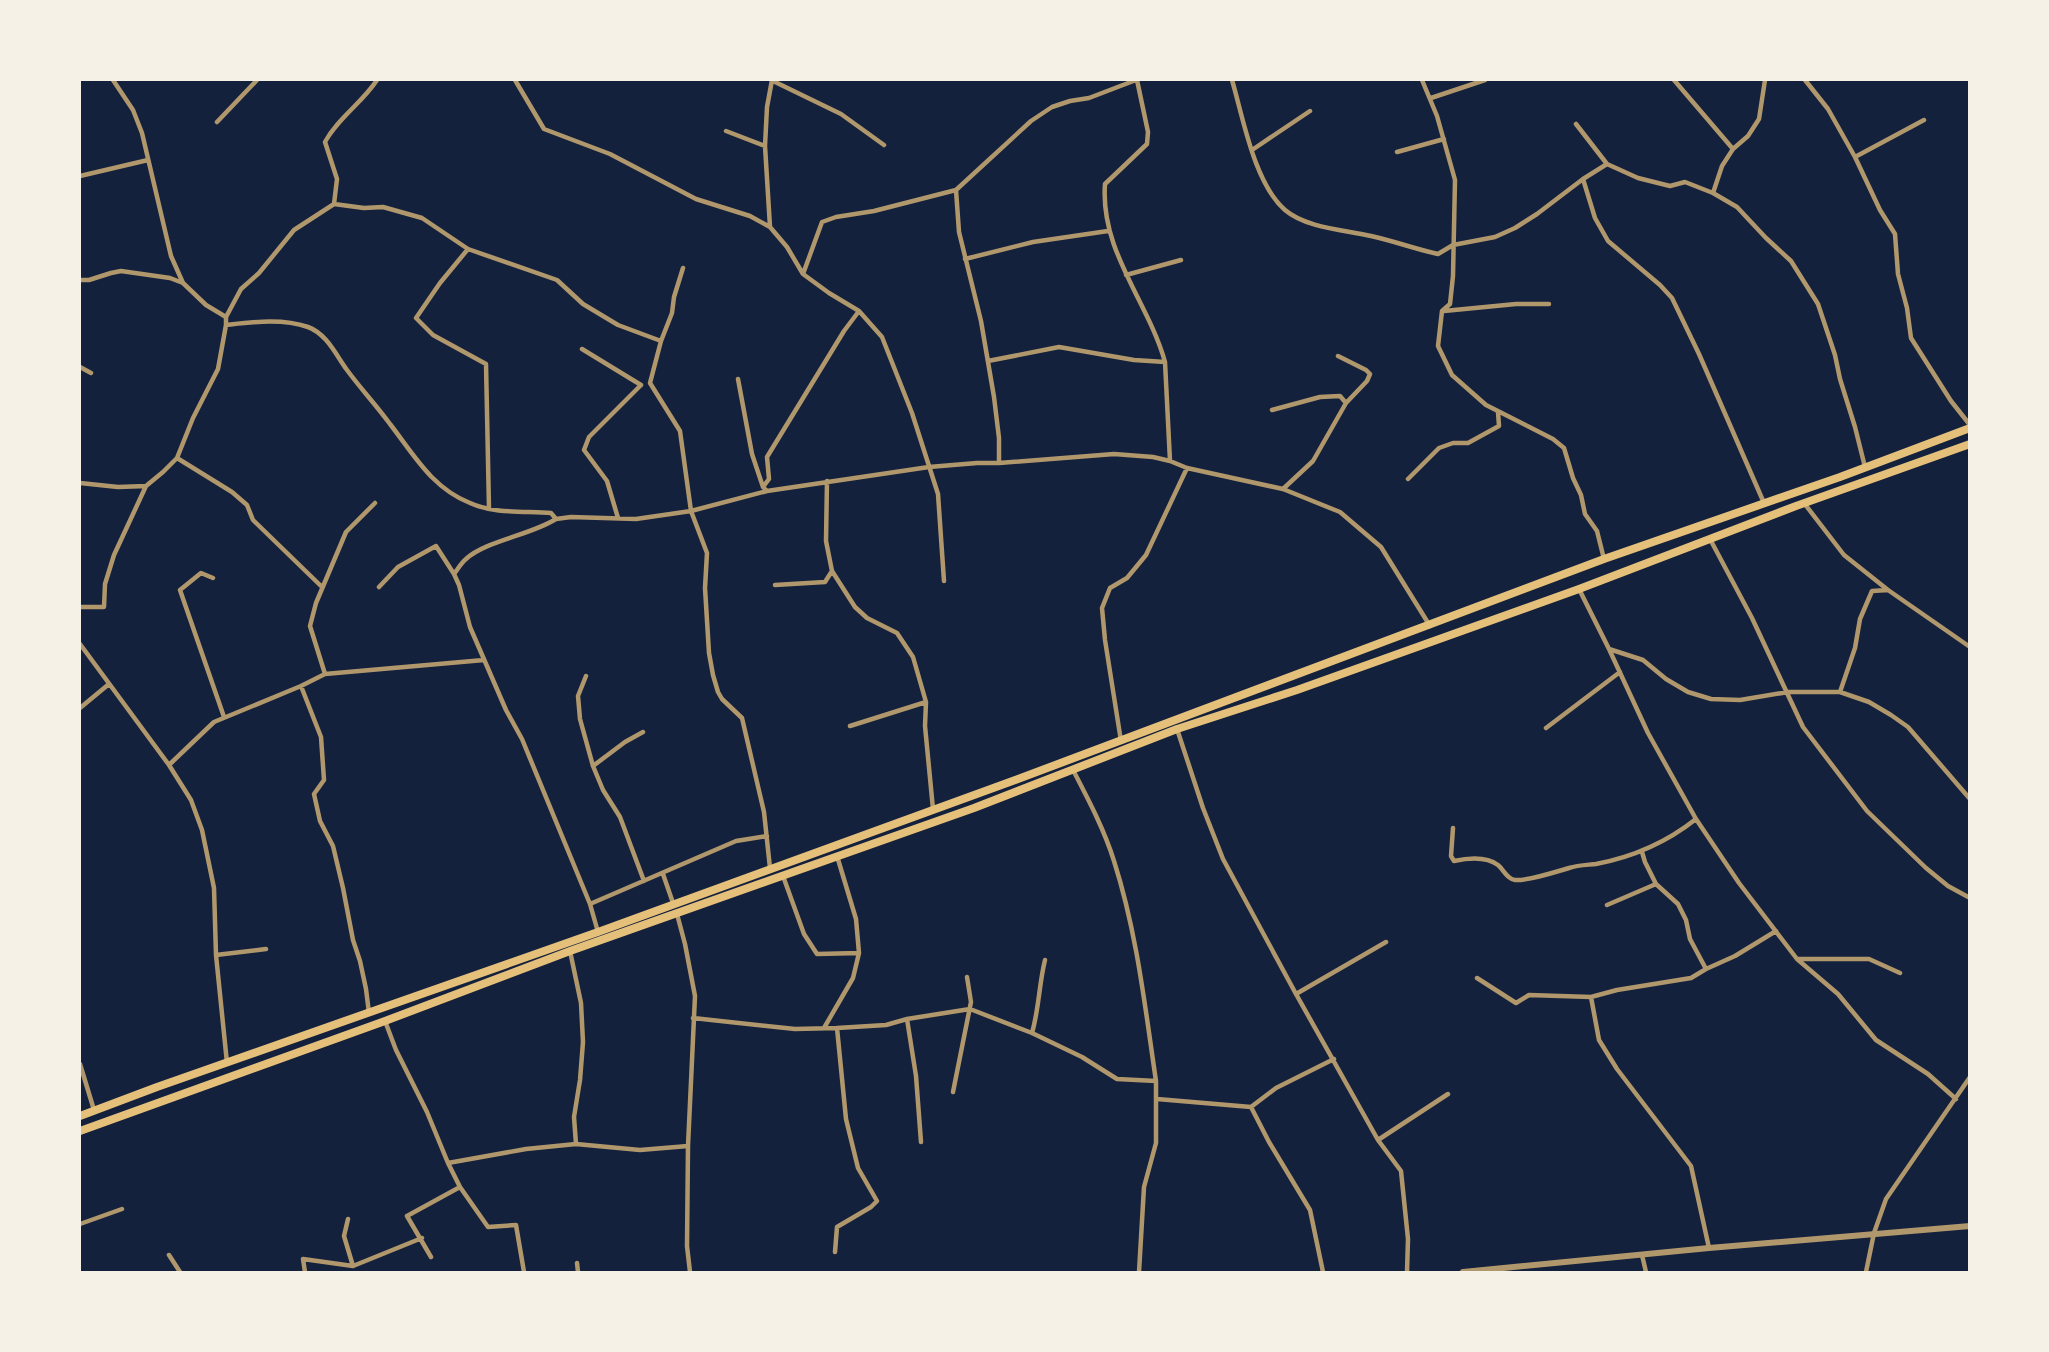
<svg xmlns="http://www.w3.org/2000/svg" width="2049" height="1352" viewBox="0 0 2049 1352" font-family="Signika,sans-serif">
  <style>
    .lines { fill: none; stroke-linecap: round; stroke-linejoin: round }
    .minor { stroke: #b1986c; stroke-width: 4.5 }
    .tertiary { stroke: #b1986c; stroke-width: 6 }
    .trunk { stroke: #e5c07b; stroke-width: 8 }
  </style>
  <rect width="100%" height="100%" fill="#14213d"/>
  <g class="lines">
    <path class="minor" d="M515,80L544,129L610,154L696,199L750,216L770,227L787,247L803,274L829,293L859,311L882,337L912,413L938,494L944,581
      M1137,80L1148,132L1147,144L1105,184C1100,251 1148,301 1165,362L1170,461
      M1232,80C1243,117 1254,183 1285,210C1306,228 1345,230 1371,236C1394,241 1415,249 1438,254L1453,245L1495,237L1515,228L1537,214L1583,179L1607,164L1638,178L1670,186L1685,182L1713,193L1737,207L1766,238L1791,261L1818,304L1835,355L1840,379L1855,427L1865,467
      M1422,80L1437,116L1455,180L1453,276L1450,304L1442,311L1438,346L1452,375L1486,405L1553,439L1564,448L1573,478L1581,495L1585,514L1597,531L1604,559
      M1674,80L1733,149
      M1805,80L1828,109L1855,157L1880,210L1895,234L1898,274L1907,308L1911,338L1951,401L1970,425
      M773,81L841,114L884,145
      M1431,98L1485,80
      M217,122L257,80
      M1576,124L1607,164
      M726,131L765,146
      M1252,150L1310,111
      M1397,152L1444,139
      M1855,157L1924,120
      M80,176L148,160
      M1583,179L1595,218L1608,241L1660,285L1672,298L1699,354L1764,503
      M956,190L959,232L981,321L994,397L999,438V463
      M1713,193L1722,166L1733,149L1748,136L1759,119L1765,80
      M334,204L337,179L325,142C338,118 362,103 377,80
      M770,227L765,146L767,107L772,80
      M468,249L440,283L416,318L433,335L486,364L489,509
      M965,259L1033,242L1108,231
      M803,274L822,222L836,217L874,211L956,190L1031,121L1052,107L1070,101L1089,98L1136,80
      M1126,275L1181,260
      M80,280H89L111,273L121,271L170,278L183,283
      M1444,311L1516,304H1549
      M226,317L241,289L259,273L294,230L334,204L364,208L383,207L422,218L468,249L557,280L583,304L618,325L661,341L650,383L680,431L691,511L707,553L705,588L709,653L713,675L718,692L722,699L742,718L764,812L770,868
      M226,325C253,322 282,318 308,327C327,334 336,355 347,370C361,389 376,405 390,424C414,455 432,488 470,503C494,514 525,511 551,513L556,519L571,517L636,519L691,511L767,491L929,467L977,463H999L1114,454L1153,457L1170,461L1187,468L1283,489L1340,512L1381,547L1430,626
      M661,341L672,313L674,297L683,268
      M582,349L641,385
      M1338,356L1366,370L1370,374L1367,381L1346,403
      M988,361L1059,347L1134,360L1165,362
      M80,367L91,373
      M738,379L752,454L763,487
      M1272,410L1320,397L1340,396L1346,403L1313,461L1283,489
      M177,458L232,492L247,505L253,520L321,586
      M1408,479L1439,448L1453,443H1468L1499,426L1498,412
      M827,481L826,541L832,571L855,607L867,618L897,633L913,657L926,702L925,726L933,809
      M80,483L118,487L146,486
      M767,491L763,487L769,479L767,457L844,331L859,311
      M1804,503L1844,555L1888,590L1970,647
      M618,518L607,481L584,450L589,437L641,385
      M556,519C531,535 485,541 466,559C461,563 458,569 454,574L459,585L470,627L506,710L522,739L590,904L598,932
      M1710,539L1752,618L1803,727L1867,811L1926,868L1948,886L1970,898
      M213,578L201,573L180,590L224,717
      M775,585L825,582L832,571
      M379,587L398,567L436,546L454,574
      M1579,589L1609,649L1648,733L1696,819L1739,883L1797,959L1838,994L1876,1040L1928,1074L1956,1099
      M80,607H104L105,584L114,555L146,486L163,472L177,458L193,418L218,369L226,325V317L206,305L183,283L171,256L142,133L133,110L113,80
      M80,644L169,765L191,800L202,830L214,888L216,955L227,1063
      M1609,649L1643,660L1666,679L1688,692L1711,699L1740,700L1788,692H1840L1869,702L1891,715L1908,727L1970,799
      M325,674L310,626L316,603L346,532L375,503
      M586,676L578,696L580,719L593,766L603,790L620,817L644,881
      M301,686L321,737L324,780L314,794L320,821L333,846L343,888L353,940L360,961L366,989L369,1013
      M1840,692L1855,648L1860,619L1872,591L1888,590
      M80,708L109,684
      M850,726L926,702
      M1546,728L1620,672
      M1177,729L1203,808L1223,859L1296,994L1378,1140L1401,1171L1408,1239L1407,1272
      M1121,741L1105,640L1102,608L1110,588L1127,578L1146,555L1187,468
      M169,765L214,722L301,686L325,674L484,660
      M593,766L625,742L643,732
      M1453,828L1451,856L1454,861C1468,858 1486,856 1498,865C1504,870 1507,879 1515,880C1529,881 1555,872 1569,868C1578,865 1587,865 1596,864C1633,857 1667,842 1696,819
      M1642,852L1645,862L1656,884L1678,904L1686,920L1690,939L1706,969L1735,956L1776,931
      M663,874L673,903
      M783,876L804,934L817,954L859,953L856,919L837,856
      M590,904L736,841L767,836
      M1607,905L1656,884
      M677,914L685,944L695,996L688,1146L687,1246L690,1272
      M570,951L581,1003L583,1042L580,1080L574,1117L576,1144L640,1150L688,1146
      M216,955L266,949
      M1798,959H1869L1900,973
      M1477,978L1516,1003L1529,995L1591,997L1617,990L1691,978L1706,969
      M1296,994L1386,942
      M1591,997L1599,1040L1617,1069L1691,1166L1709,1248
      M693,1018L795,1029L837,1028L886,1025L907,1019L970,1009L1032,1033L1082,1057L1117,1079L1156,1081C1145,1007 1137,933 1114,861C1104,829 1088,799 1073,770
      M907,1019L916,1076L921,1142
      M385,1021L396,1050L427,1112L448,1163L526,1149L576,1144
      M824,1028L853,978L859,953
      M1032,1033C1039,1009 1039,984 1045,960
      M80,1064L94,1110
      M953,1092L971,1002L967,977
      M1157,1099L1251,1107L1276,1088L1334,1059
      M1251,1107L1269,1142L1310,1210L1323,1272
      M1378,1140L1448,1094
      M448,1163L460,1187L488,1227L516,1225L524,1272
      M348,1219L344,1236L353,1266
      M80,1224L122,1209
      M835,1252L837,1227L871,1207L877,1201L858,1168L846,1119L837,1028
      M169,1255L180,1272
      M1642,1255L1646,1272
      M431,1257L407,1216L460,1187
      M577,1263L578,1272
      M305,1272L303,1259L353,1266L422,1238
      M1139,1272L1144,1187L1156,1143V1081
      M1866,1272L1874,1233L1886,1199L1970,1077"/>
    <path class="tertiary" d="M1463,1272L1709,1248L1970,1226"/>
    <path class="trunk" d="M80,1116L157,1087L598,932L1018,779L1604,559L1840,477L1970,428
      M80,1131L385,1021L570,951L974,808L1177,729L1297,690L1579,589L1796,506L1970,444"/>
  </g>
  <rect width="2049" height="1352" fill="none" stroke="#f6f1e7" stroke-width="162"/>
</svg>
